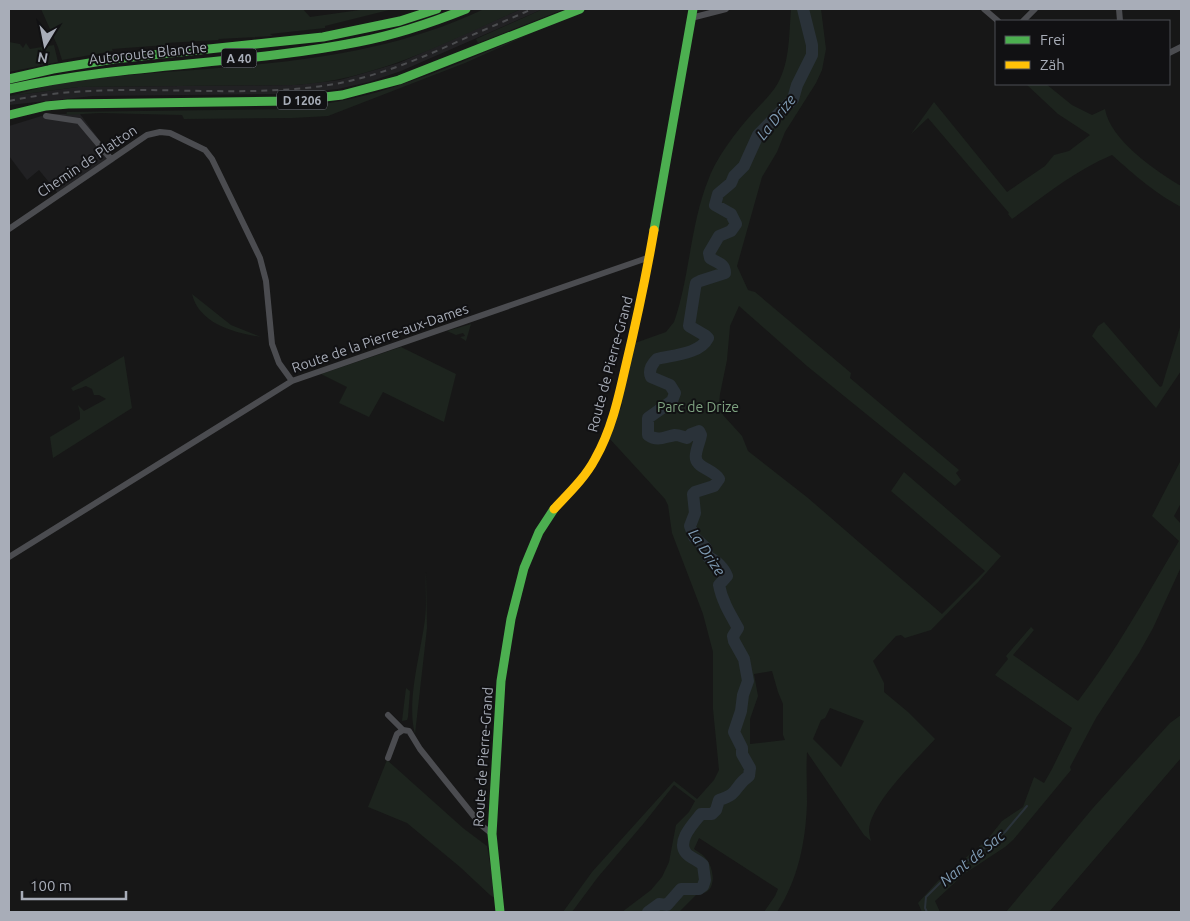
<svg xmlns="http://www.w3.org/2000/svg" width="1190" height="921" viewBox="0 0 1190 921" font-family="Ubuntu,sans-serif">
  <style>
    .built { fill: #212123 }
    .green { fill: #1d241e; fill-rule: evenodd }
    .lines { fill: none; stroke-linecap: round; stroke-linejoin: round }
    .stream { stroke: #2a3239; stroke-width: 2 }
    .river { stroke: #2a3239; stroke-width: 12 }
    .street { stroke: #4b4c50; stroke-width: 6 }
    .fast { stroke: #4caf50; stroke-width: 9 }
    .slow { stroke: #ffc107; stroke-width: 9 }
    .rail { stroke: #4b4c4f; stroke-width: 2; stroke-dasharray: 6 5; stroke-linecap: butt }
    .labels { text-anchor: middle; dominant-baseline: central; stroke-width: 4; stroke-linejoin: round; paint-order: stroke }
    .shield { fill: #111113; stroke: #7b7e86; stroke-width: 1 }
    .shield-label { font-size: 12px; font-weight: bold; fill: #a8adb8 }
    .street-label { font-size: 14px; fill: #a8adb8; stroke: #111113 }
    .park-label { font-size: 14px; fill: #7fa381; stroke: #111113 }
    .water-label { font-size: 15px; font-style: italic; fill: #7f9bb3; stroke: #111113 }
  </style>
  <rect width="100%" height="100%" fill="#171717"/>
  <path class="built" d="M521,9H543L401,71L369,82L338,89L291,94L93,96L9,105V96L78,87L295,85L340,80L399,63Z
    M48,114H80L115,161L61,197L39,170L27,180L9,156V126Z"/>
  <path class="green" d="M41,9H303L310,17L367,9H393L325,26V28L270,34L273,36L218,39L219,40L165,43L166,45L112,49L113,51L62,60L58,47Z
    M484,9H521C447,42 376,80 295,85L78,87L9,96C33,90 58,82 83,79C218,65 359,69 484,9Z
    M543,9H565L478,43L476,39Z
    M791,9H821L826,49L822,70L816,83L785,132L777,152L762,177L737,266L748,290L755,292L851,373L850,378L959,470L956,473L961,480L955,486L807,366L739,306L730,326L727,360L720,394L719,404L723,415L742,436L748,451L808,498L942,614L985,571L891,491L904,472L1001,556L979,581L931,630L905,638L901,635L896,636L873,661L884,683V692L908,712L935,739C918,758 870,804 869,830C869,834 870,837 871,841L864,835L807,752C806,768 807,785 807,802C806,841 798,880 777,912H764L775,896L778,889L699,838L694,849C698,852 704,855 707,860C715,871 717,895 697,894L679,912H622L651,890L662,877L669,862L676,825L689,812L695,801L674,785L644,823L598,877L572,912H563L592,872L674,781L697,799L714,780L719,770L713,709V652L703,614L672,533L668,505L665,499L609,438L617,415L622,406L621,403L635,343L666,332L674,322C690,277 690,224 709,178C717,157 736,132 751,115C760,105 771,95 778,83C790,61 789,33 791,9ZM772,671L778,692L783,704V735L785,740L750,744V719L758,696L754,674ZM830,708L864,721L841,767L813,739L821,720L825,718Z
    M530,34L465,63L328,116L292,118L184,119L182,115L100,113L66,115L67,112L292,109L293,107C376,103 453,64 530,34Z
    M9,42L20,44L23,48L26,43L30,49L54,45L58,62L9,72Z
    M1026,84H1046L1072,105L1092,115L1105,109C1110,140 1156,171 1181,186V207C1152,191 1137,177 1112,155C1076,170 1044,196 1012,219L1008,214L1009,213L928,118L911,134L934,102L1007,192L1045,166L1054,155L1069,151L1090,135L1058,114Z
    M192,294L231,325L261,337C235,333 199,324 192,294Z
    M1104,322L1160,387L1162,386L1181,324V371L1156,408L1092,336L1098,326Z
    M471,324L466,341L460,337L465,336L463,333L456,335L447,331Z
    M401,347L456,374L444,422L383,392L369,417L339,403L347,387L321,374Z
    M124,356L132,408L53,458L50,437L80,419V413L78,405L84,411L106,399L99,395H94L92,389L86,386L73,391L71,388Z
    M1181,460V503L1174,516L1181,524V567L1153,628L1139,653L1096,718L1070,767L1071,770L1013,840L1005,847L964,874L935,901L940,912H922L918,903L938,881L987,840L1002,821L1023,807L1034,777L1044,783L1052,769L1072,728L995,675L1008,659L1006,656L1031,627L1034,630L1013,655L1078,701C1116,651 1147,595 1179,541L1152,516Z
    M426,572L427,628L415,734C406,702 421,652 425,619C427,604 425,588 426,572Z
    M406,688L410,691L408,717L407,720L402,721Z
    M1181,715V758L1049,912H1006L1093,808L1170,723Z
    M387,760L463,828L487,846L496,899L490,895L460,867L407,823L368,807Z"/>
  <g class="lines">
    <path class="stream" d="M927,912L925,908L926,897L947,876L1005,832L1027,806"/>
    <path class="river" d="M648,912L659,904L667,905L681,889H699L703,886L705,880L703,865C698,860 690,858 686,853C676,841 694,823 701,814H712L716,810L719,800C741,793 733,787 749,776L750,768L742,754V748L734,732L741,711L743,695L748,681L744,659L734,641L733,636L738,628C730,614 722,601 719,585L727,576C724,568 716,560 708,557L706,548L694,537L690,526L695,513L693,494L695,492L714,486L719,479C714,469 693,468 696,454C697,447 700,441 701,435L699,431L691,434L687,438C683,437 679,435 675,435C664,437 658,442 648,435V418L672,401L675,393L670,385L651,377C648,370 652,364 657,359C673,355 700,354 708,338L706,336L689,326L695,288L696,283L700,281L725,273C725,263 717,263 710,258L709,253L719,236L731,231L736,224L731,214L715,205L718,194L731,183L734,176L744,166L758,135L793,99L797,85L812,55V45L803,9"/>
    <path class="street" d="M984,9L998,21
      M1119,9L1120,21
      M691,18L726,9
      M1023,21L1035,9
      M1169,53L1181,47
      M46,116L79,121L111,159
      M9,229L147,135L160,132L170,133L205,150L212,159L260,258L266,281L272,344L279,363L292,381
      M9,557L292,381L650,257
      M388,715L403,730L409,731L420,749L481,825L492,834
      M388,758L397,734L403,730"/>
    <path class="fast" d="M9,79L53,69L114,59L323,37L400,21L437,9
      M9,89C125,63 242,65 358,42C395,35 431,23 466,9
      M9,115L46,106L68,104L291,101L342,95L399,80L580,9
      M654,230L693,9
      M500,912L492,834L501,681L511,619L524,568L539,532L554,509"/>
    <path class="slow" d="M554,509C568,494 585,478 595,459C611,431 618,400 625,369C636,323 646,277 654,230"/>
    <path class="rail" d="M9,101C109,79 214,99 315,87C366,81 413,62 459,41C483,30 508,20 532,9"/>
  </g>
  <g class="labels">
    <g class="shield">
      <rect x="221.5" y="48.5" width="35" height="19" rx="4"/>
      <rect x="277" y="90.5" width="50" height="19" rx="4"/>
    </g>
    <g class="shield-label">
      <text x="239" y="58">A 40</text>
      <text x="302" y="100">D 1206</text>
    </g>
    <g class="street-label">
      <text transform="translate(148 53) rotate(-6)">Autoroute Blanche</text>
      <text transform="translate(87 161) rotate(-34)">Chemin de Platton</text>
      <text transform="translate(380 338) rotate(-19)">Route de la Pierre-aux-Dames</text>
      <text transform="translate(610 364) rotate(-75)">Route de Pierre-Grand</text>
      <text transform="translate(483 757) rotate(-86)">Route de Pierre-Grand</text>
    </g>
    <g class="park-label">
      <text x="698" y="407">Parc de Drize</text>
    </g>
    <g class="water-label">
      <text transform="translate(776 117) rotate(-51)">La Drize</text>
      <text transform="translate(707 552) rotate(56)">La Drize</text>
      <text transform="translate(972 858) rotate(-39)">Nant de Sac</text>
    </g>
  </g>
  <rect width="1190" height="921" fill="none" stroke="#a8adb8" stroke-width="20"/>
  <rect x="995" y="20" width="175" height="65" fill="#111113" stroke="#4d4f55"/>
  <rect x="1005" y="36" width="25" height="8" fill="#4caf50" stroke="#4d4f55"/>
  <text x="1040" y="45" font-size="15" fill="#a8adb8">Frei</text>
  <rect x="1005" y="61" width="25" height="8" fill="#ffc107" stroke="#4d4f55"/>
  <text x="1040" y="70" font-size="15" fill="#a8adb8">Zäh</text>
  <g transform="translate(45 45) rotate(190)" stroke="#111113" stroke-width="4" paint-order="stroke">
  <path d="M0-4L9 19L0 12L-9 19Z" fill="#a8adb8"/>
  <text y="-8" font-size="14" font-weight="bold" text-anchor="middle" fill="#a8adb8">N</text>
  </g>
  <path d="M22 891v8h104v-8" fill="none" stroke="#a8adb8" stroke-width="2.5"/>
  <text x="30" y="891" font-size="15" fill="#a8adb8" stroke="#111113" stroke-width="4" paint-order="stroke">100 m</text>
</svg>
